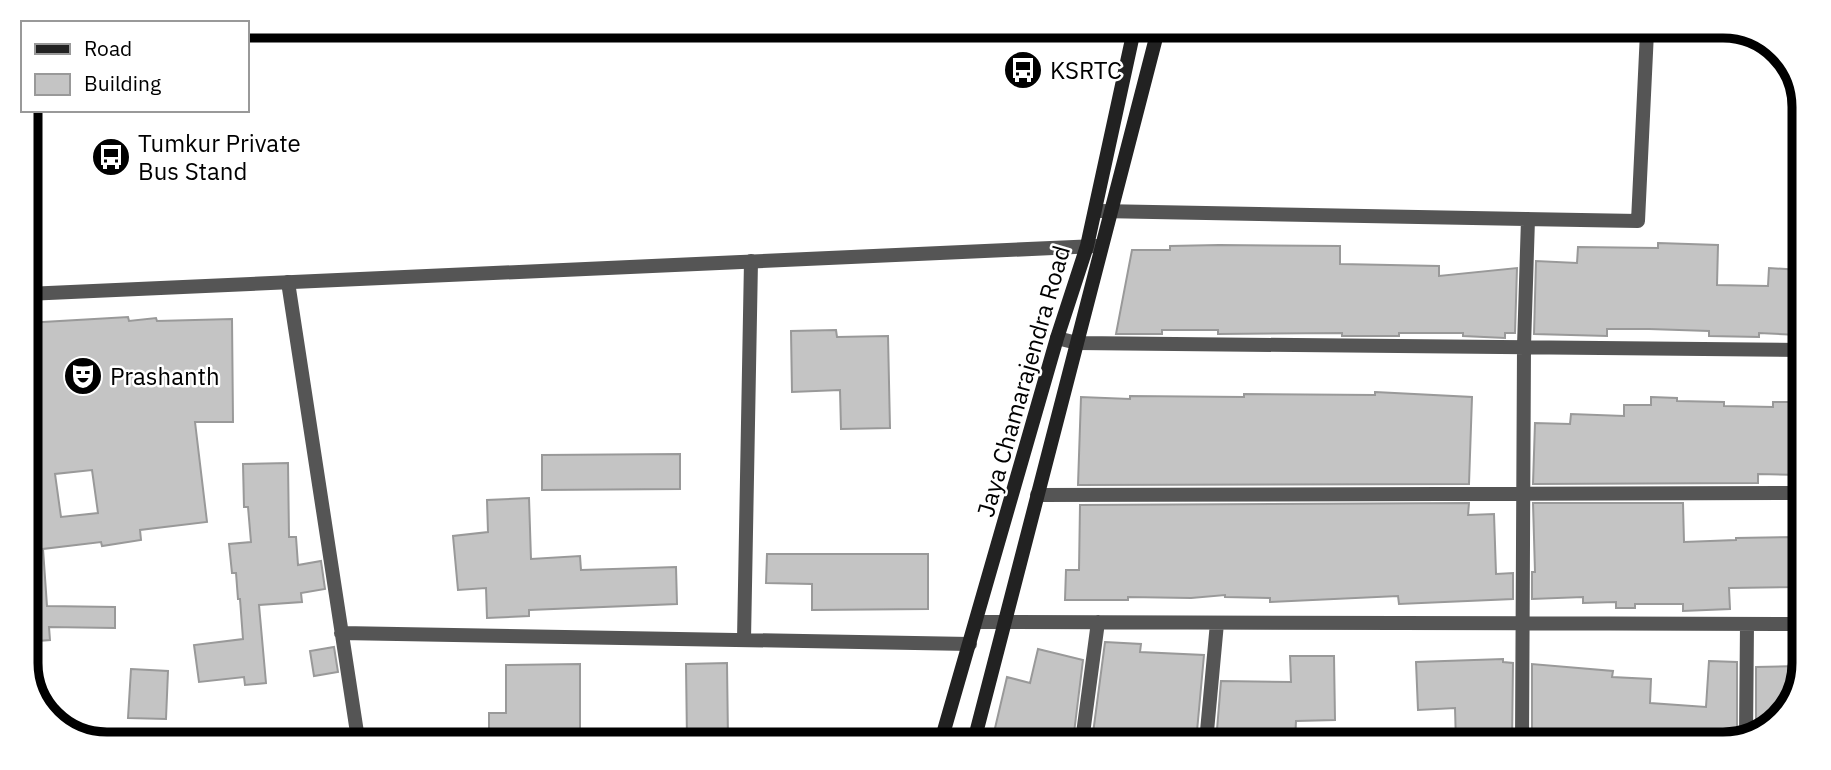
<svg xmlns="http://www.w3.org/2000/svg" width="1831" height="770" viewBox="0 0 1831 770" font-family="'IBM Plex Sans',sans-serif">
  <style>
    .building { fill: #c4c4c4; stroke: #999; stroke-width: 2; fill-rule: evenodd }
    .lines { fill: none; stroke-linecap: round; stroke-linejoin: round }
    .minor { stroke: #555; stroke-width: 14 }
    .tertiary { stroke: #555; stroke-width: 14 }
    .secondary { stroke: #222; stroke-width: 14 }
    .labels { text-anchor: middle; dominant-baseline: central; stroke-width: 5; stroke-linejoin: round; paint-order: stroke }
    .poi-label { font-size: 24px; fill: #000; stroke: #fff; text-anchor: start }
    .street-label { font-size: 24px; fill: #000; stroke: #fff }
    .rim { fill: none; stroke: #000; stroke-width: 9 }
  </style>
  <rect width="100%" height="100%" fill="#fff"/>
  <path class="building" d="M1658,243L1718,245L1717,285L1768,286L1769,268L1801,270L1797,335L1759,333V337L1709,336V331L1649,329H1607V336L1534,334L1536,261L1577,263L1578,247L1658,248Z
    M1219,245L1340,246V264L1439,266V276L1517,268L1515,333H1505V338L1463,336V333H1399V336H1342V333L1218,334V330H1162V334H1116L1132,250H1170V246Z
    M128,317L129,321L156,318L157,321L232,319L233,422H195L207,522L140,530L141,540L102,546L101,542L43,549L47,606L115,607V628L49,627L50,640L26,642V323ZM92,470L98,513L61,517L55,474Z
    M836,330L837,337L888,336L890,428L841,429L840,390L792,392L791,331Z
    M1375,392L1472,397L1469,484L1078,485L1081,397L1130,399V396L1244,397V394L1375,395Z
    M1651,397L1677,398V401L1724,402V406L1773,407V402H1801V475L1758,474V483L1533,484L1535,423L1570,424L1571,414L1624,416V405H1651Z
    M680,454V489L542,490V455Z
    M288,463L289,537H296L298,565L321,561L325,589L301,593L302,602L259,605L266,683L245,685L244,677L199,682L194,645L243,639L240,599H238L236,573H232L229,544L251,542L248,507H244L243,464Z
    M529,498L531,559L580,556L581,570L676,567L677,604L529,610V616L487,618L486,588L458,590L453,536L488,532L487,500Z
    M1469,503L1468,515L1494,514L1496,574L1513,573V599L1399,604L1398,596L1270,602V598L1225,597V595L1191,598L1128,597V600H1065L1066,570H1079L1080,505Z
    M1533,503H1683L1684,542L1736,540V538L1800,537V587L1729,588L1730,609L1683,611V604H1635V608H1616V602L1583,603V597L1532,599V572H1535Z
    M767,554H928V609L812,610V584L766,583Z
    M1105,642L1141,644L1140,652L1204,655L1196,742L1092,741Z
    M334,647L338,672L314,676L310,651Z
    M1038,649L1083,660L1073,741H992L1007,677L1030,683Z
    M1290,656H1334L1335,720L1296,721L1295,742H1216L1221,681L1291,682Z
    M1503,659V662L1513,663L1512,743H1456L1455,708L1418,710L1416,662Z
    M1709,661L1737,662V740L1724,744L1532,743V664L1613,671L1612,677L1651,679L1650,703L1706,707Z
    M727,663L728,740H687L686,664Z
    M580,664V740L489,739V713H506V665Z
    M1799,666V693L1769,730L1756,734V667Z
    M131,669L168,671L166,719L128,718Z"/>
  <g class="lines">
    <path class="minor" d="M1100,211L1638,221L1647,32
      M288,282L358,739
      M1057,338L1077,343L1802,350
      M1037,495L1801,493
      M976,622L1799,624
      M341,633L970,644
      M744,640L751,261
      M1746,737L1747,624
      M1082,741L1098,622
      M1206,742L1217,623
      M1522,743L1524,346L1528,219"/>
    <path class="tertiary" d="M26,294L1097,246"/>
    <path class="secondary" d="M941,741L1057,338L1087,246L1134,30
      M974,741L1158,30"/>
  </g>
  <defs>
    <symbol id="bus-disc" viewBox="-11 -11 22 22"><circle r="9.5" fill="#000" stroke="#fff"/><path d="M-5-6H5V4H4V6H2V4H-2V6H-4V4H-5ZM-3.5-4V0h7V-4ZM-3.5 1.2v1.5H-2V1.2ZM2 1.2v1.5H3.5V1.2Z" fill="#fff"/></symbol>
    <symbol id="theatre-disc" viewBox="-11 -11 22 22"><circle r="9.5" fill="#000" stroke="#fff"/><path d="M-5-5.5Q0-4 5-5.5V0Q5 5 0 6Q-5 5-5 0ZM-3.3-2.5H-1v1.5H-3.3ZM1-2.5H3.3v1.5H1ZM-2.8 1Q0 5.5 2.8 1Z" fill="#fff"/></symbol>
  </defs>
  <g fill-rule="evenodd">
    <use href="#bus-disc" x="1001" y="48" width="44" height="44"/>
    <use href="#bus-disc" x="89" y="135" width="44" height="44"/>
    <use href="#theatre-disc" x="61" y="354" width="44" height="44"/>
  </g>
  <g class="labels">
    <g class="poi-label">
      <text x="1050" y="70">KSRTC</text>
      <text x="138" y="143">Tumkur Private<tspan x="138" dy="28">Bus Stand</tspan></text>
      <text x="110" y="376">Prashanth</text>
    </g>
    <g class="street-label">
      <text transform="translate(1023 381) rotate(-74)">Jaya Chamarajendra Road</text>
    </g>
  </g>
  <path d="M0 0H1831V770H0ZM107 38H1723A69 69 0 0 1 1792 107V663A69 69 0 0 1 1723 732H107A69 69 0 0 1 38 663V107A69 69 0 0 1 107 38Z" fill="#fff" fill-rule="evenodd"/>
  <path class="rim" d="M107 38H1723A69 69 0 0 1 1792 107V663A69 69 0 0 1 1723 732H107A69 69 0 0 1 38 663V107A69 69 0 0 1 107 38Z"/>
  <rect x="21" y="21" width="228" height="91" fill="#ffffff" stroke="#999999" stroke-width="2"/>
  <rect x="35" y="44" width="35" height="10" fill="#222222" stroke="#999999" stroke-width="2"/>
  <text x="84" y="56" font-size="21" fill="#000000">Road</text>
  <rect x="35" y="74" width="35" height="21" fill="#c4c4c4" stroke="#999999" stroke-width="2"/>
  <text x="84" y="91" font-size="21" fill="#000000">Building</text>
</svg>
